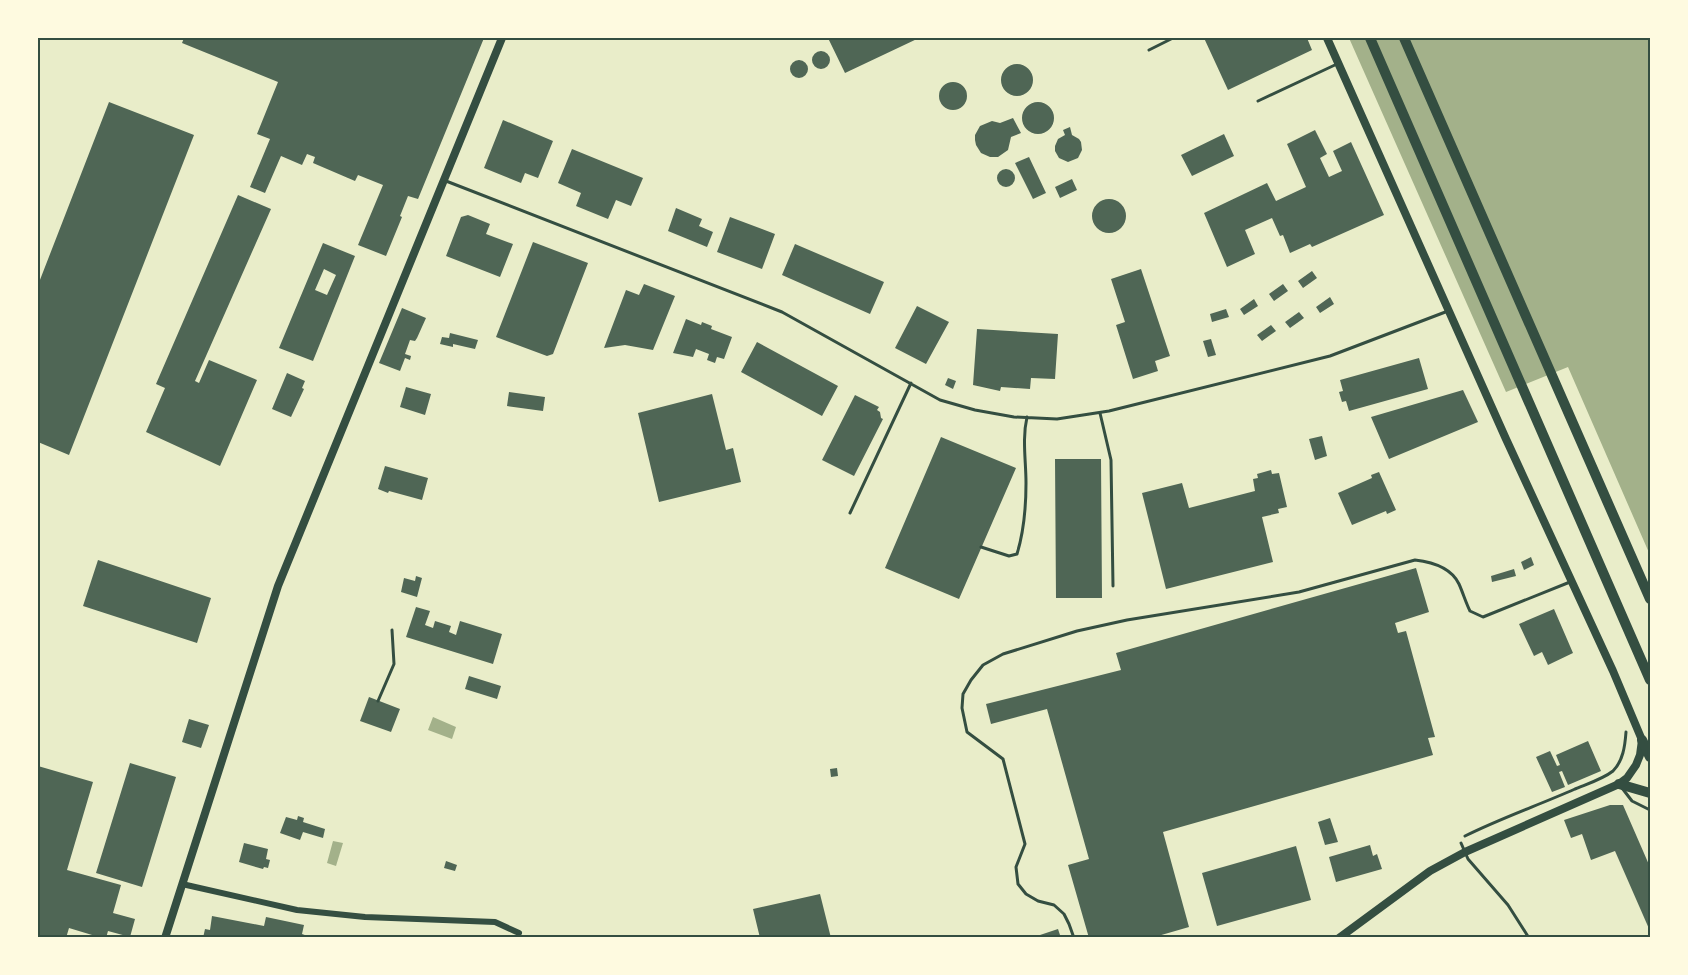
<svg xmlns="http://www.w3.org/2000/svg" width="1688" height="975" viewBox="0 0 1688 975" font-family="'Asap Condensed',sans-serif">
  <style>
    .water { fill: #a3b18a }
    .building { fill: #4f6655; fill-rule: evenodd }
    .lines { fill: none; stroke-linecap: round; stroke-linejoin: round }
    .path { stroke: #344e41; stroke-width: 3 }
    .service { stroke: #344e41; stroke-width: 3 }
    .minor { stroke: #344e41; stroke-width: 6 }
    .tertiary { stroke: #344e41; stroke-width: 8 }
    .primary { stroke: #344e41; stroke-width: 10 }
    .neatline { fill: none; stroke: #344e41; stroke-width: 2 }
  </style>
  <rect width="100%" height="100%" fill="#e9edc9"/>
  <path class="water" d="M1349,38H1650V555L1568,367L1506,392Z
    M433,717L456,727L452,739L428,730Z
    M333,841L343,843L336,866L327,863Z"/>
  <path class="building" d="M184,38H484L418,199L408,196L400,216L402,217L386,256L358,245L383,185L358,175L355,181L313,163L315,157L307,154L302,165L281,156L265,193L250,187L270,139L257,134L278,82L182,43Z
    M828,38H919L845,73Z
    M1204,38H1307L1312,50L1228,90Z
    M812 60a9 9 0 1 1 18 0a9 9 0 1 1-18 0Z
    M790 69a9 9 0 1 1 18 0a9 9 0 1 1-18 0Z
    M1001 80a16 16 0 1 1 32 0a16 16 0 1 1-32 0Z
    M939 96a14 14 0 1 1 28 0a14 14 0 1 1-28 0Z
    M1022 118a16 16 0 1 1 32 0a16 16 0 1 1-32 0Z
    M109,102L194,135L69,455L38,442V285Z
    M1013,118L1021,133L1011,137L1008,150L998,157H990L981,153L976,145L975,140V135L980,126L992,121L1000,123Z
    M503,120L553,141L538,178L525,173L521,183L484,168Z
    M1070,127L1072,135L1079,139L1081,142L1082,150L1078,158L1068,162L1059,158L1055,151V146L1058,139L1065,135L1063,130Z
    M1315,130L1327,154L1320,158L1329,177L1342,171L1333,151L1351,142L1384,215L1312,247L1310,244L1290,253L1283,235L1280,236L1272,218L1245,230L1255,254L1227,267L1204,213L1267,183L1276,201L1306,187L1287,144Z
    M1224,134L1234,156L1192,176L1181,155Z
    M572,149L643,178L631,206L616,200L608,219L576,206L581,193L558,183Z
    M1029,157L1046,193L1033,199L1015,163Z
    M997 178a9 9 0 1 1 18 0a9 9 0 1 1-18 0Z
    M1072,179L1077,190L1060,198L1055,187Z
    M238,195L271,209L195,381L199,383L209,360L257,380L220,466L146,432L165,388L156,384Z
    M1092 216a17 17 0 1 1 34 0a17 17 0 1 1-34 0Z
    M676,208L702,219L699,226L713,232L707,247L668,231Z
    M468,215L490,224L486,234L513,244L500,277L446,256L461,217Z
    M730,217L775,234L762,269L717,252Z
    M533,242L588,263L553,354L547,356L496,337Z
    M323,243L355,256L313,361L279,348ZM324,269L336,275L327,295L315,290Z
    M795,244L884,282L870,314L782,275Z
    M1141,269L1170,356L1155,361L1158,371L1133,379L1116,325L1125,322L1111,279Z
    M1312,271L1317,278L1303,288L1298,281Z
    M644,284L675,296L653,350L625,345L604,348L626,290L639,295Z
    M1283,284L1288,291L1274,301L1269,294Z
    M1330,297L1334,304L1320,313L1316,307Z
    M1254,299L1258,306L1244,315L1240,309Z
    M917,306L949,322L926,364L895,348Z
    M402,308L426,318L417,338L415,341L410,340L405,354L411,356L410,360L405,358L400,371L379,363Z
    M1226,309L1229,317L1212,322L1210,314Z
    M1299,312L1304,318L1290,328L1285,322Z
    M686,319L701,325L702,322L712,326L711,329L732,337L724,359L717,357L715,363L707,360L709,354L696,349L693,357L673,353Z
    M1271,325L1276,331L1262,341L1257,335Z
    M977,329L1058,334L1055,379L1031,378L1030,389L1001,387L1000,391L973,385Z
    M450,333L478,340L475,349L453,344V347L440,344L442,337L449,338Z
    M1211,339L1216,355L1208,357L1203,341Z
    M757,342L838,386L822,416L741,372Z
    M1419,358L1428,389L1349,411L1346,401L1342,402L1339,392L1343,391L1340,380Z
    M287,373L305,381L302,388L304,389L291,417L272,409Z
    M948,378L956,381L953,389L945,385Z
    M406,387L431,394L425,415L400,407Z
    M1463,390L1478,422L1389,459L1371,417Z
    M509,392L545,397L543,411L507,406Z
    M712,394L726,450L733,448L741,482L659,502L638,413Z
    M855,395L879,407L877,410L880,412L881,418L883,419L854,476L822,460Z
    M1322,436L1327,456L1315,460L1309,439Z
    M941,437L1016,468L959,599L885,568Z
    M1055,459H1101L1102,598H1056Z
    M385,466L428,478L422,500L389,491L388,493L378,489Z
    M1271,470L1272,474L1279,473L1287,507L1278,509L1279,513L1262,517L1273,562L1166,589L1142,493L1182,483L1189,508L1255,491L1253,479L1258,478L1257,474Z
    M1379,472L1396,510L1387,514L1386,511L1352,525L1338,493L1372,478L1371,475Z
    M1531,557L1534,565L1524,570L1521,562Z
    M98,560L211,598L197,643L83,606Z
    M1416,568L1429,612L1395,623L1398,633L1406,631L1435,737L1428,738L1433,755L1163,832L1189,927L1151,938H1089L1068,865L1089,859L1047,709L991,724L986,704L1121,670L1116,653Z
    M1514,569L1516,576L1492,582L1491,576Z
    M416,576L422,578L417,597L401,592L404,578L415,581Z
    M416,607L430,611L425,625L433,628L435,621L451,626L449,632L456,635L460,621L502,634L493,664L406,637Z
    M1554,609L1573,653L1548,665L1542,652L1534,656L1519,624Z
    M469,676L501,686L497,699L465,689Z
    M369,697L400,709L391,732L360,721Z
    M189,719L209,725L201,748L182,742Z
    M1588,741L1601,771L1568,785L1562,771L1559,772L1565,787L1552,792L1536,757L1550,751L1557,766L1560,765L1556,755Z
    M130,763L176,777L142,887L96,873Z
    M38,766L93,782L67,870L121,885L113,913L135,919L130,937L108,931L106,938H102L69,928L66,938H38Z
    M837,768L838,776L831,777L830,769Z
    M1610,805H1623L1650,867V931L1615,851L1591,860L1582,834L1571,838L1564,820Z
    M298,816L304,818L303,822L325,829L323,838L303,832L300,840L280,833L286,817L297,820Z
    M1330,818L1338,842L1325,845L1318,822Z
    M244,843L268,849L266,859L270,860L268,868L264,867L263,869L239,862Z
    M1370,845L1373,856L1377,854L1382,869L1336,882L1329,857Z
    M1296,846L1311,900L1217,926L1202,873Z
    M446,861L457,865L455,871L444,868Z
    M820,894L831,938H760L753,909Z
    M212,916L264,926L266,917L304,925L302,934L313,938H203L205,929L210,930Z
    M1058,929L1061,938H1034V937Z"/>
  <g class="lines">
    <path class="path" d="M378,701L394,664L392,630
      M1465,836C1501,818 1539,805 1575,789C1587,784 1603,779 1613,771C1623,761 1625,746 1626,732"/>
    <path class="service" d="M1149,50L1173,38
      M1258,101L1337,64
      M446,181L782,312L940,400L975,410L1014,417L1057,419L1109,411L1330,356L1448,311
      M1100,413L1111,460L1113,586
      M850,513L911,383
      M981,547L1009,556L1017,554C1024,531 1026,507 1026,483C1026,461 1022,439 1027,417
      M1622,788L1632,801L1650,810
      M1461,843L1468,859L1508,905L1529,938
      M1074,938L1069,924L1064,914L1054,905L1038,901L1026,894L1018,884L1016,867L1025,844L1003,759L967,732L962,708L963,694L971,680L983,665L1003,654L1077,631L1127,620L1299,592L1415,560C1432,562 1451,567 1459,584C1463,593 1466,603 1470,611L1483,617L1570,582"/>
    <path class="minor" d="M182,884L297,910L365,917L495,922L519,933"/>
    <path class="tertiary" d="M1327,38L1506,439L1613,671L1642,740L1640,755L1636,765L1627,778L1619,784L1465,852L1430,871L1339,938
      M165,938L278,586L502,38"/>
    <path class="primary" d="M1370,38L1650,680
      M1404,38L1650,599
      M1642,740L1650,757
      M1619,784L1650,793"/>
  </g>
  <rect width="1688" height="975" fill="none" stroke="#fefae0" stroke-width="78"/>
  <rect x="39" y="39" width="1610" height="897" class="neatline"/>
</svg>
